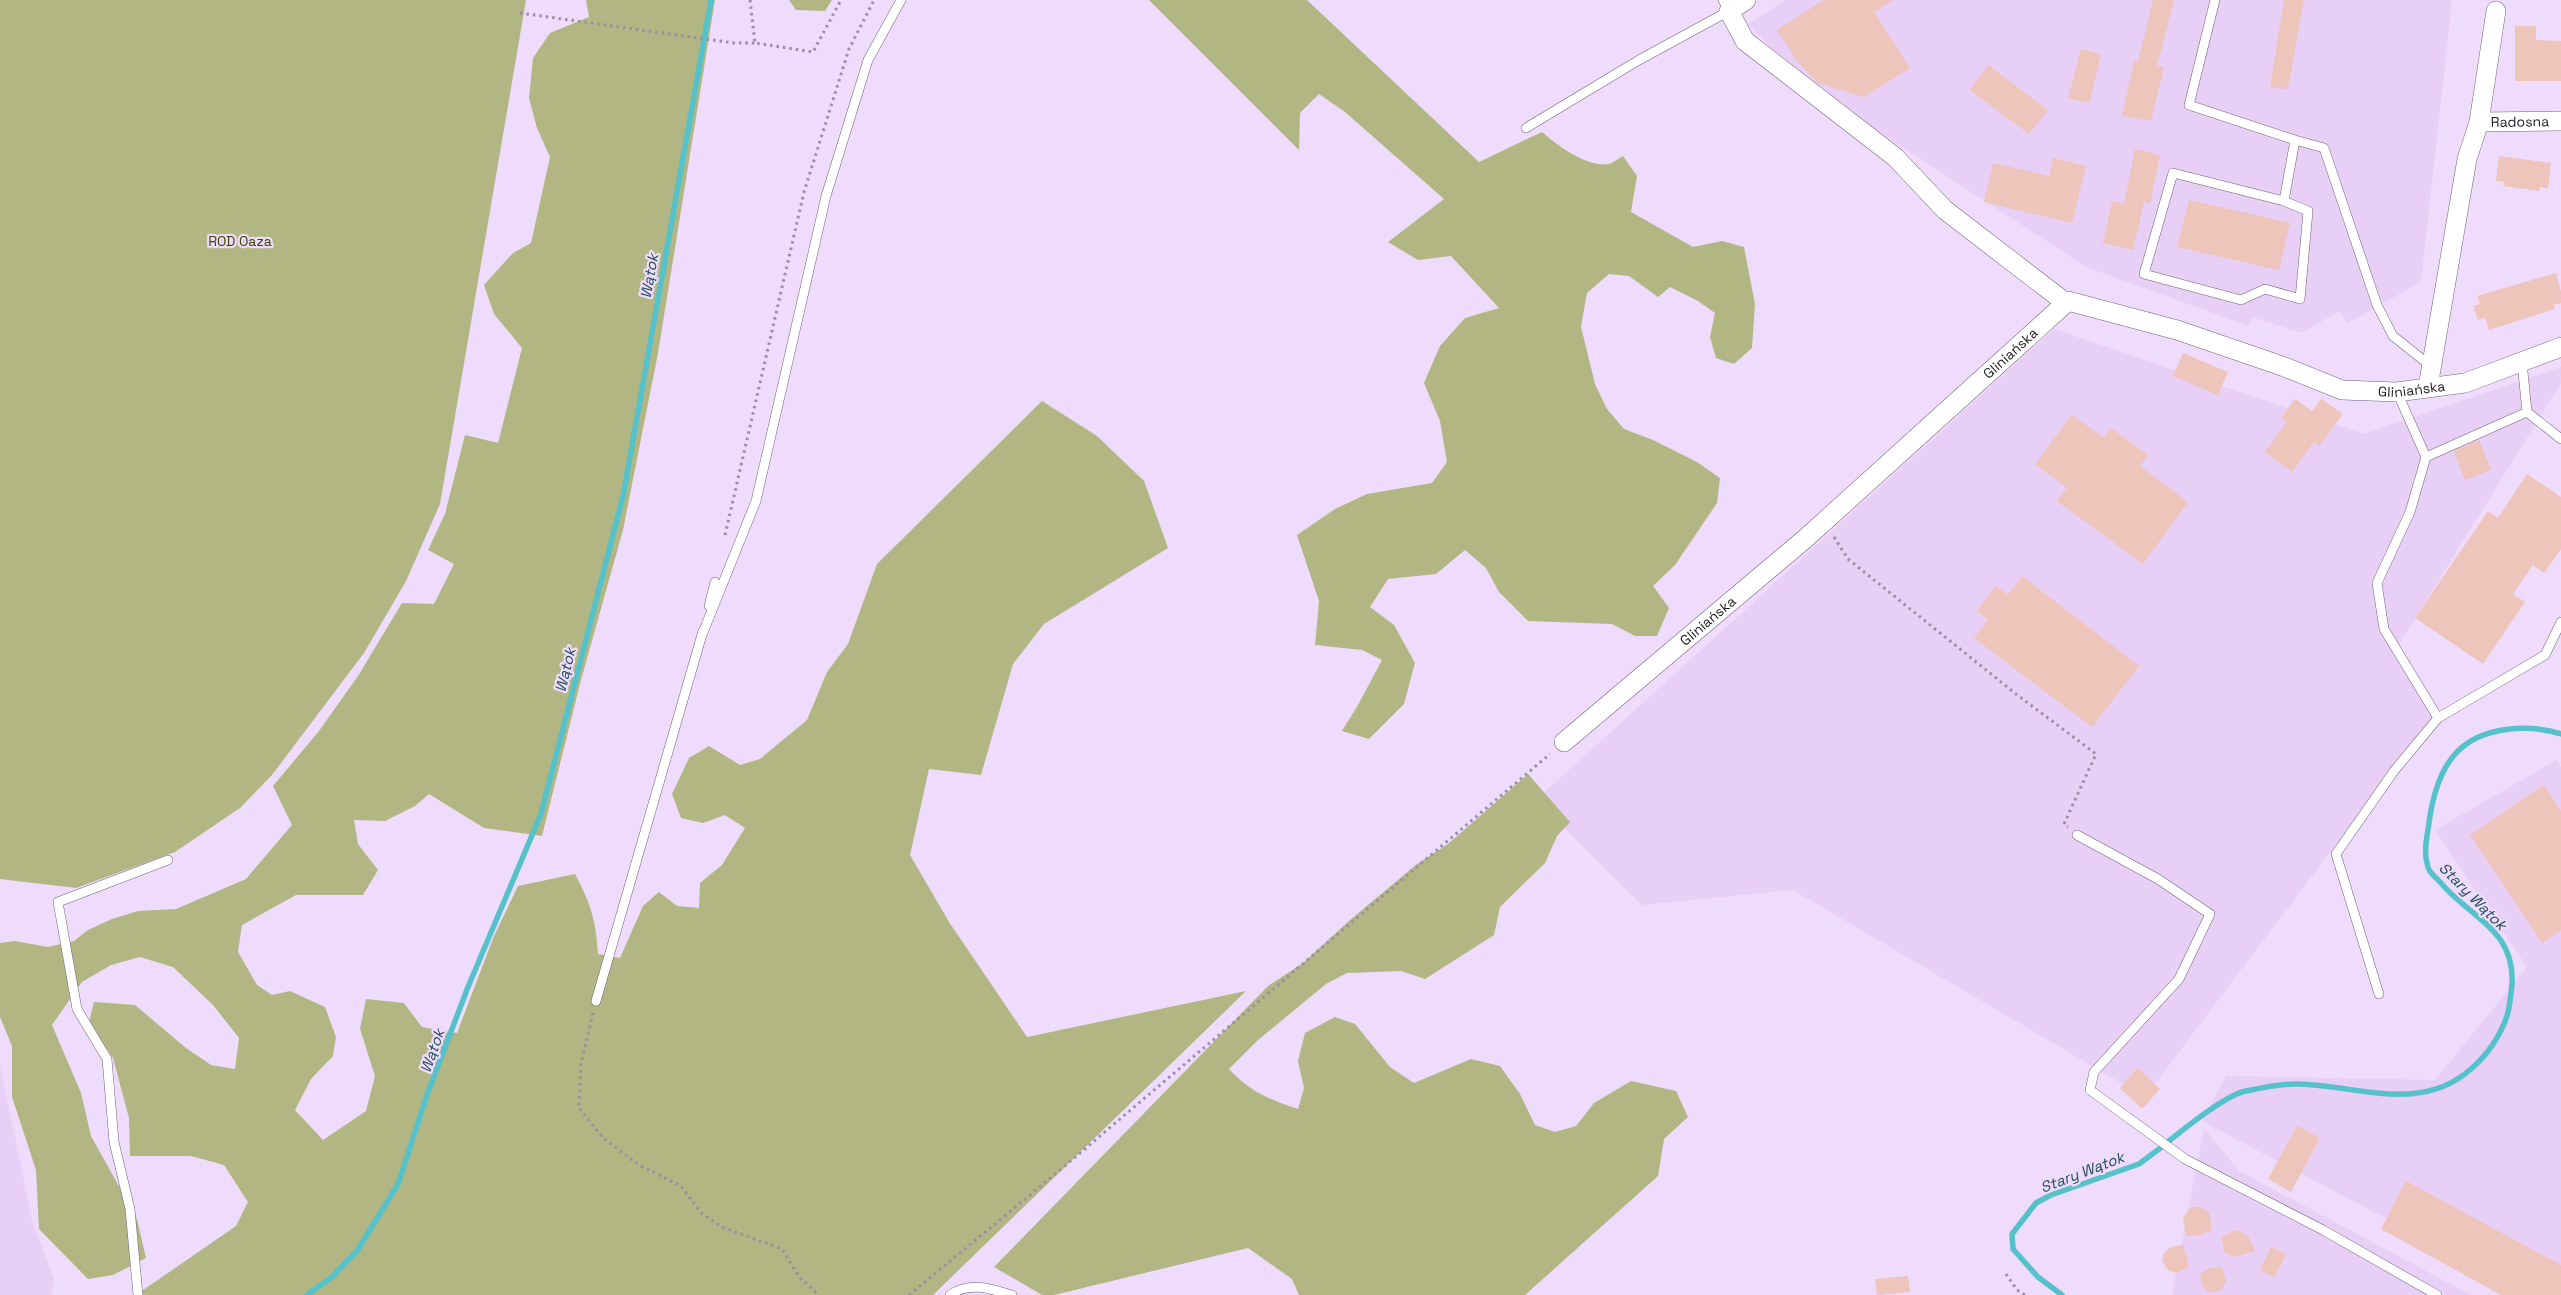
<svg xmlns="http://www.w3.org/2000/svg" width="2561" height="1295" viewBox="0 0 2561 1295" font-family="'Space Grotesk',sans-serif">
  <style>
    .built { fill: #e7cff5 }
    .green { fill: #b2b682 }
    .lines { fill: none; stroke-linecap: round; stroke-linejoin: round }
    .stream { stroke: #55c1cb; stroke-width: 5.5 }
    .building { fill: #edc5bb }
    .lane-casing { stroke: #72617c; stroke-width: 10 }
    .street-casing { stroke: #72617c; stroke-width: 20 }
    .path { stroke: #9b8da5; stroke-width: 3; stroke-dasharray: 2.5 4; stroke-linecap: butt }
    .lane { stroke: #fff; stroke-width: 9 }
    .street { stroke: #fff; stroke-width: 19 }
    .labels { text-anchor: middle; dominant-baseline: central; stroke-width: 4.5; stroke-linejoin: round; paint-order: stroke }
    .street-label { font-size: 14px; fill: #211a26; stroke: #efdcfc }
    .park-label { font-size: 14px; fill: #404205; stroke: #efdcfc }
    .water-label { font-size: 15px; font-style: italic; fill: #204f54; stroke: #efdcfc }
  </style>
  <rect width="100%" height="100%" fill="#efdcfc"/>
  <path class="built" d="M1786,0H2452L2421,282L2348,323L2339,311L2302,333L2252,317L2249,326L2086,267L1806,84L1748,24Z
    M2054,329L2364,434L2561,367V383L2393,654L2439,708L2145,1097L1793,890L1642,905L1536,800Z
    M2557,760L2561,768V1295L2447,1251L2202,1121L2226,1076L2435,1080L2527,967L2435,830Z
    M0,1065L32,1220L54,1280L51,1295H0Z
    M2204,1128L2239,1171L2471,1295H2172Z"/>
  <path class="green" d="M0,0H526L440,504L406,581L364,653L272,775L240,808L175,852L76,888L0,879Z
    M586,0H715L658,353L623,530L581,680L542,836L484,828L429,794L415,806L385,821L354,820L358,844L378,870L363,895H296L242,925L238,952L257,985L272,995L290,991L325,1007L336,1037L333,1056L311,1079L295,1110L323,1140L366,1111L375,1076L360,1029L366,999L404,1003L422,1027L457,1033L494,936L518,886L575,874C591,904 596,921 598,954L620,958L643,906L659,892L677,906L699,908L700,883L722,865L745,828L725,815L703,823L681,818L672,794L689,758L709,746L740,765L760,759L807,720L827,672L848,644L877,564L1042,401L1097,436L1144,481L1168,548L1044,624L1013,664L981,775L929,769L910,855L949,922L1027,1037L1246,991L933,1295H136L236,1226L248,1202L224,1165L191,1156H130L129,1118L113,1058L89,1022L94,1002L135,1005L186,1048L211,1065L235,1069L239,1038L213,1005L173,967L140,957L111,965L82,982L52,1025L81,1093L91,1136L137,1219L146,1258L113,1275L88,1279L39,1229L36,1170L12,1097V1046L0,1017V943L15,941L48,947L74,941L88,930L112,919L138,911L176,909L246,879L292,825L273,786L319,731L358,676L402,603L434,604L454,564L428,550L445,514L465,435L498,443L522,348L494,314L484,285L513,253L531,243L550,157L537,128L529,98L533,58L550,33L589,17Z
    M789,0H832L825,11L796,10Z
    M1149,0H1307L1479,162L1542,132C1557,145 1587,168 1609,164C1613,163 1619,158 1623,156L1637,176L1631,212L1693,247L1722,241L1744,247L1755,304L1752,348L1734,364L1716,358L1710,337L1715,313L1698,301L1670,287L1658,297L1629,276L1609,274L1587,293L1581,327L1595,384L1607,409L1624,429L1653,440L1697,462L1720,478L1717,503L1675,565L1653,586L1669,608L1657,636H1635L1612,624L1528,621L1499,592L1486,568L1465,550L1436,574L1388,579L1370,607L1394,625L1415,663L1404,704L1369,739L1342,731L1358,705L1382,660L1362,650L1315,645L1319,601L1297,535L1335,509L1367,494L1432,483L1447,462L1440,421L1424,383L1440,346L1465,318L1499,308L1451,256L1418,260L1388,242L1444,199L1345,112L1319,94L1300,113L1299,150Z
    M1528,774L1570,822L1557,836L1545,863L1500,907L1494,935L1425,979L1401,971L1347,973L1326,984L1257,1041L1229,1069C1249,1091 1270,1100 1298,1109L1304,1088L1298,1061L1305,1033L1335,1017L1355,1024L1390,1067L1414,1083L1471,1059L1500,1066L1520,1094L1535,1125L1555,1132L1576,1126L1594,1103L1631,1081L1676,1091L1688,1117L1664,1139L1658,1176L1525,1295H1299L1292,1279L1248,1248L1054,1295H1042L994,1267L1268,986L1303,963L1350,920L1417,864L1448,844Z"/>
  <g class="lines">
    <path class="stream" d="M2165,1144C2183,1130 2225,1095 2246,1091C2261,1088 2280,1084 2295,1084C2355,1084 2419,1115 2471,1069C2487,1055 2500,1036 2507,1016C2510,1006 2511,994 2512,984C2515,929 2470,918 2440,882C2436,877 2429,873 2428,867C2423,853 2427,837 2429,823C2432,799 2440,769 2457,752C2482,726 2529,724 2561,734
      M307,1295L332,1277L357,1251L398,1184L428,1092L468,987L541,814L623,496L711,0
      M2062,1295L2038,1277L2013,1249L2012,1234L2036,1203L2051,1195L2139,1164L2163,1146"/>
  </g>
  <path class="building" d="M1824,0H1893L1874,12L1910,68L1864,97L1818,83L1797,61L1777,30Z
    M2153,0H2174L2157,66L2164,67L2151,121L2122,116L2134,61L2138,62Z
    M2284,0H2304L2288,89L2270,87Z
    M2515,26H2536V40L2561,41V81H2515Z
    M2081,49L2101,54L2089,103L2068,98Z
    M1988,65L2048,110L2029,134L1970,90Z
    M2135,149L2160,155L2150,204L2144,202L2133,250L2103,243L2112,201L2124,204Z
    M2499,156L2551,163L2548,188L2540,187L2539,191L2503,186L2504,182L2496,181Z
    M2053,158L2086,166L2072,223L1984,202L1993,163L2049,176Z
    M2189,200L2290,223L2279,270L2177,247Z
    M2556,273L2561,292V303L2554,305L2555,309L2489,330L2485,318L2478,320L2473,306L2480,304L2477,296Z
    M2183,353L2228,372L2218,395L2173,376Z
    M2295,399L2312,411L2321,399L2343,414L2319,446L2314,442L2292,472L2265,452L2287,422L2281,418Z
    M2072,415L2104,438L2111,428L2148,455L2140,466L2188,502L2143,564L2057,501L2067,488L2035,464Z
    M2479,440L2491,470L2465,480L2454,451Z
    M2527,474L2561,497V549L2544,573L2533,565L2513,594L2525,602L2483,664L2415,618L2488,511L2498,518Z
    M2022,576L2139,666L2092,727L1974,638L1988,620L1977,611L1996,586L2008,595Z
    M2544,785L2561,811V930L2542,943L2470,835Z
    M2138,1068L2160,1089L2142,1109L2120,1088Z
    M2297,1126L2320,1138L2291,1192L2268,1179Z
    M2406,1181L2561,1265V1295H2501L2381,1229Z
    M2191,1207H2201L2209,1212L2212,1230L2200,1235L2186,1236L2183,1218Z
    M2237,1230L2248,1236L2255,1251L2235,1257L2225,1253L2221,1237Z
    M2183,1245L2189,1267L2177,1273L2169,1271L2162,1261L2164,1253L2171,1247Z
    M2271,1247L2286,1254L2274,1277L2260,1270Z
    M2222,1267L2226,1281L2223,1288L2216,1292L2208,1291L2202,1285L2200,1274L2211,1268Z
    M1908,1276L1910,1292L1877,1295L1875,1279Z"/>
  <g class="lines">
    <defs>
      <path id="lane" d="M2215,0L2189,105L2295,140
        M1526,128L1639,60L1729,11L1723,0
        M2284,201L2308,211L2300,299L2265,289L2241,300L2144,274L2173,173L2284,201L2295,140L2324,148L2377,305L2393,336L2432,367
        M2522,362L2527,412L2561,439
        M2426,457L2527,412
        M709,606L715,582
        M702,635L756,501L826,196L868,60L901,0
        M2438,718L2545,655L2561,622
        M2077,835L2158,879L2210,914L2179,979L2094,1072L2090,1090L2185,1159L2323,1230L2437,1295
        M2379,994L2336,854L2394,771L2438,718L2384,629L2377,583L2410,512L2426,457L2397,392
        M596,1001L703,631
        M138,1295L130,1209L114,1142L107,1059L77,1009L58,902L168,860
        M950,1295C970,1281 991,1289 1012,1295"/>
      <g id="street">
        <path d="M1746,0L1729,11L1745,41L1895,157L1945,210L2066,303"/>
        <path id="s1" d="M2479,122L2561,121"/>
        <path d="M2428,387L2467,159L2479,122L2496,11"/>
        <path id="s2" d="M1564,742L1806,538L2068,301L2177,330L2282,366L2342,390L2397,392L2465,383L2561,347"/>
      </g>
    </defs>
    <use href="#lane" class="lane-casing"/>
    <use href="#street" class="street-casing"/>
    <path class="path" d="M750,0L755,43L813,52L841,0
      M520,13L734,43H755
      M725,535L804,192L849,49L874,0
      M1834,537L1848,559L2016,694L2096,754L2064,824L2068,827
      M593,1013L581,1064L579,1108L603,1138L639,1165L681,1186L701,1213L722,1227L782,1249L800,1278L819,1295
      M2006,1274L2017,1290L2025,1295
      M909,1295L1047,1181L1550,754"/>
    <use href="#lane" class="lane"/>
    <use href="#street" class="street"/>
  </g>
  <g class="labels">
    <g class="street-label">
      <text stroke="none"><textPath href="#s1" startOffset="41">Radosna</textPath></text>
      <text stroke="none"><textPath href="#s2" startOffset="592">Gliniańska</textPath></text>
      <text stroke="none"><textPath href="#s2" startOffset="1028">Gliniańska</textPath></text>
      <text stroke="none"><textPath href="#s2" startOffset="188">Gliniańska</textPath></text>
    </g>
    <g class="park-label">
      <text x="240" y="241">ROD Oaza</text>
    </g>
    <g class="water-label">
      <text transform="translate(649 276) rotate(-80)">Wątok</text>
      <text transform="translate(565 670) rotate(-76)">Wątok</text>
      <text transform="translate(2473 896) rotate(45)">Stary Wątok</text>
      <text transform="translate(432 1051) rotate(-71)">Wątok</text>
      <text transform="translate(2082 1172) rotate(-21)">Stary Wątok</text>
    </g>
  </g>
</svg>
